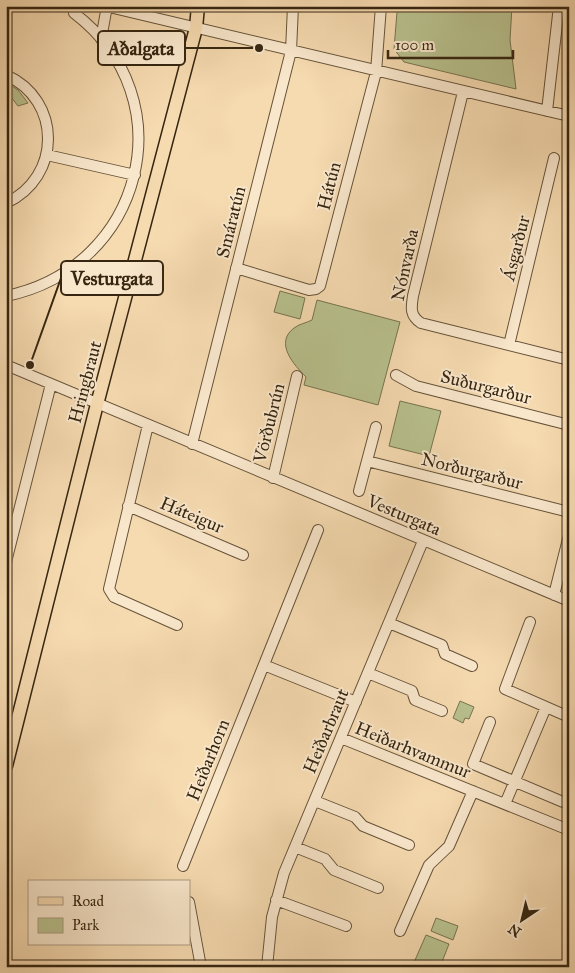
<svg xmlns="http://www.w3.org/2000/svg" width="575" height="973" viewBox="0 0 575 973" font-family="'IM FELL Great Primer',serif">
  <style>
    .green { fill: #b8c18e; stroke: #777450 }
    .lines { fill: none; stroke-linecap: round; stroke-linejoin: round }
    .minor-casing { stroke: #665339; stroke-width: 12 }
    .major-casing { stroke: #362611; stroke-width: 15 }
    .minor { stroke: #f9e7cc; stroke-width: 10 }
    .major { stroke: #f6dab0; stroke-width: 12 }
    .labels { text-anchor: middle; dominant-baseline: central; stroke-width: 4; stroke-linejoin: round; paint-order: stroke }
    .street-label { font-size: 18px; fill: #362611; stroke: #f9e7cc }
    .leader { fill: none; stroke: #362611; stroke-width: 2 }
    .callout-dot { fill: #362611; stroke: #f9e7cc; stroke-width: 2 }
    .callout { fill: #f9e7cc; stroke: #362611; stroke-width: 2 }
    .callout-label { font-size: 19px; text-anchor: middle; font-weight: bold; fill: #362611 }
  </style>
  <rect width="100%" height="100%" fill="#f6dab0"/>
  <filter id="stains"><feTurbulence type="fractalNoise" baseFrequency=".004" numOctaves="4"/><feColorMatrix values="0 0 0 0 .2 0 0 0 0 .09 0 0 0 0 .02 0 0 0 .5 -.17"/></filter>
  <radialGradient id="worn" r=".72"><stop offset=".6" stop-color="#630" stop-opacity="0"/><stop offset="1" stop-color="#630" stop-opacity=".3"/></radialGradient>
  <path class="green" d="M407,6H512L510,40L516,89L404,62L394,49L397,12Z
    M6,82L18,90L28,103L18,106L11,97L6,100Z
    M280,291L305,298L300,319L274,312Z
    M317,300L400,322L378,405L304,385L306,377C294,365 274,343 294,328C299,324 306,323 312,320Z
    M400,401L441,411L429,456L389,446Z
    M460,701L474,707L469,719L465,718L463,723L453,718Z
    M436,918L458,926L453,940L431,931Z
    M426,935L449,944L440,967H412Z"/>
  <g class="lines">
    <defs>
      <path id="minor" d="M105,6L569,116
        M101,39L107,6
        M6,75C62,100 62,177 6,203
        M463,92L413,296C411,308 410,316 421,323L569,360
        M547,111L559,6
        M47,155L135,175
        M236,268L309,290L316,289L320,286L376,72L381,6
        M6,296C143,268 187,99 74,13
        M509,345L554,158
        M6,365L569,601
        M396,375L416,386L569,425
        M148,425L109,589L114,597L177,625
        M192,444L291,51L293,6
        M367,461L569,512
        M273,478L297,376
        M359,491L376,427
        M128,506L243,555
        M6,562L51,384
        M554,595L569,535
        M530,622L505,689L569,717
        M389,623L442,645L445,654L472,666
        M264,665L356,702
        M368,673L412,691L415,700L442,711
        M490,722L473,764L563,802
        M341,738L569,830
        M315,801L355,817L363,826L409,845
        M505,804L546,707
        M295,847L325,859L334,870L378,888
        M183,866L318,530
        M276,900L346,926
        M189,902L201,967
        M400,931L429,865L449,846L473,791
        M267,967L272,917L284,873L423,541"/>
      <path id="major" d="M6,766L95,412L196,28L198,6"/>
    </defs>
    <use href="#minor" class="minor-casing"/>
    <use href="#major" class="major-casing"/>
    <use href="#minor" class="minor"/>
    <use href="#major" class="major"/>
  </g>
  <g class="labels">
    <g class="street-label">
      <text transform="translate(329 186) rotate(-76)">Hátún</text>
      <text transform="translate(231 222) rotate(-76)">Smáratún</text>
      <text transform="translate(516 248) rotate(-76)">Ásgarður</text>
      <text transform="translate(405 265) rotate(-78)">Nónvarða</text>
      <text transform="translate(85 382) rotate(-75)">Hringbraut</text>
      <text transform="translate(486 387) rotate(14)">Suðurgarður</text>
      <text transform="translate(269 423) rotate(-76)">Vörðubrún</text>
      <text transform="translate(472 471) rotate(14)">Norðurgarður</text>
      <text transform="translate(192 515) rotate(23)">Háteigur</text>
      <text transform="translate(404 515) rotate(23)">Vesturgata</text>
      <text transform="translate(326 731) rotate(-67)">Heiðarbraut</text>
      <text transform="translate(413 750) rotate(22)">Heiðarhvammur</text>
      <text transform="translate(208 760) rotate(-68)">Heiðarhorn</text>
    </g>
  </g>
  <path class="leader" d="M259 48L185 48M30 365L61 278"/>
  <g class="callout-dot">
    <circle cx="259" cy="48" r="5"/>
    <circle cx="30" cy="365" r="5"/>
  </g>
  <g class="callout">
    <rect x="98" y="31" width="87" height="34" rx="5"/>
    <rect x="61" y="261" width="102" height="34" rx="5"/>
  </g>
  <g class="callout-label">
    <text x="141" y="55">Aðalgata</text>
    <text x="112" y="285">Vesturgata</text>
  </g>
  <rect width="575" height="973" fill="none" stroke="#f6dab0" stroke-width="25"/>
  <rect x="8" y="8" width="560" height="958" fill="none" stroke="#362611" stroke-width="2.5"/>
  <rect x="12" y="12" width="550" height="948" fill="none" stroke="#362611"/>
  <rect x="28" y="880" width="162" height="65" fill="#f9e7cc" stroke="#ab9a81"/>
  <rect x="38" y="897" width="25" height="8" fill="#f6dab0" stroke="#ab9a81"/>
  <text x="72" y="906" font-size="15" fill="#362611">Road</text>
  <rect x="38" y="918" width="25" height="15" fill="#b8c18e" stroke="#ab9a81"/>
  <text x="72" y="930" font-size="15" fill="#362611">Park</text>
  <g transform="translate(522 920) rotate(215)" stroke="#f9e7cc" stroke-width="4" paint-order="stroke">
  <path d="M0-4L9 19L0 12L-9 19Z" fill="#362611"/>
  <text y="-8" font-size="14" font-weight="bold" text-anchor="middle" fill="#362611">N</text>
  </g>
  <path d="M388 50v8h125v-8" fill="none" stroke="#362611" stroke-width="2.5"/>
  <text x="395" y="50" font-size="15" fill="#362611" stroke="#f9e7cc" stroke-width="4" paint-order="stroke">100 m</text>
  <rect width="100%" height="100%" filter="url(#stains)"/>
  <rect width="100%" height="100%" fill="url(#worn)"/>
</svg>
